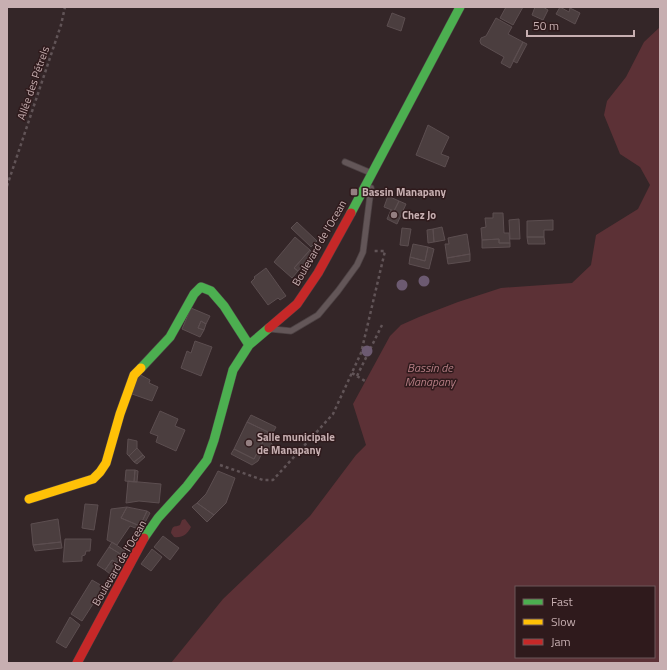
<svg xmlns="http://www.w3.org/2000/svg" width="667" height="670" viewBox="0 0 667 670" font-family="'Titillium Web',sans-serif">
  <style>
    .water { fill: #5c3136; fill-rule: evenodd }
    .building { fill: #4b3e3f; stroke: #5c4e50 }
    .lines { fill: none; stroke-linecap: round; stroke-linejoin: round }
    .lane-casing { stroke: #4d4244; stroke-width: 7 }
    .fast-casing { stroke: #4d4244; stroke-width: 10 }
    .slow-casing { stroke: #4d4244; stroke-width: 10 }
    .jam-casing { stroke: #4d4244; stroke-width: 10 }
    .path { stroke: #615457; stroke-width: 2.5; stroke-dasharray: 3 3; stroke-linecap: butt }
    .lane { stroke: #635658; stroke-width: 5.5 }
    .fast { stroke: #4caf50; stroke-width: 9 }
    .slow { stroke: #ffc107; stroke-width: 9 }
    .jam { stroke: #c62828; stroke-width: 9 }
    .tree { fill: #6c5a71 }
    .poi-dot { fill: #947f81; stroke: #2f1a1c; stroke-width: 1.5 }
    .labels { text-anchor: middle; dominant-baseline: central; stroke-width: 3; stroke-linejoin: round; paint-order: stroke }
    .street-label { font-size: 11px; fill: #c7afb1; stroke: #2f1a1c }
    .poi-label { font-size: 11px; font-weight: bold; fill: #c7afb1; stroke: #2f1a1c; text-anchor: start }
    .water-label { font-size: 12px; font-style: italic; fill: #b57d84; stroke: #2f1a1c }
  </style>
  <rect width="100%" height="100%" fill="#342628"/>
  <path class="water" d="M660,27V663H171L223,599L310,516L356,455L366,445L353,404L390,336L401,325L419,317L458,302L501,288L572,283L591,265L596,235L638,209L650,185L640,167L620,154L604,115L607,101L626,77L644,42ZM516,587H654V657H516Z
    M185,519L191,527C187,535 182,538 174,537L171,533C173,524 174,528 180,525L182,520Z"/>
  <path class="building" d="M506,7H523L513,25L500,18Z
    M535,7H543L548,10L543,20L532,15Z
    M560,7L569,12L570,8L580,13L575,24L556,14Z
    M392,13L405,18L401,31L387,26Z
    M496,18L512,27L508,34L523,42L510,68L501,63L504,57L481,44L480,41L481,38L486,36Z
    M523,42L527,44L517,63L513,61Z
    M428,125L449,137L441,154L449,157L445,167L416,155Z
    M388,196L399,201L394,211L384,207Z
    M399,201L406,204L397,224L387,219L391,210L394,211Z
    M493,213H503L504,233H509L510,243H499V239L482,240L481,228L486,227L485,218H493Z
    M519,219L520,239H510L509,220Z
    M553,220V230H544V237H527V221Z
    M297,222L317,241L311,247L291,228Z
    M442,227L445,240L434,242L433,229Z
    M402,228L411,229L408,246L400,245Z
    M433,229L434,242L428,243L427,230Z
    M467,234L470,254L447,258L445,244H449L448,238Z
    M295,237L310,250L294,268L298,271L292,278L274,262Z
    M527,237H544L545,244H528Z
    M499,239V243H510V247L482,248V240Z
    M413,244L428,247L425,261L410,257Z
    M428,247L434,249L429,269L409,264L410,257L425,261Z
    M310,250L313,253L298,271L294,268Z
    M470,254V261L448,264L447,258Z
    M266,268L286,296L280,300L278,298L268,305L251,282L255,278L254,277Z
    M191,308L210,316L206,324L201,321L198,328L204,330L200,337L182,329Z
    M201,321L206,324L204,330L198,328Z
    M195,341L212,347L201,376L181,368L187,351L191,353Z
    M139,374L150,380L149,383L158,387L152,401L132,394Z
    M160,411L178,419L175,426L185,430L176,451L156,442L158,436L150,433Z
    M251,415L276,427L269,440L277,451L276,454L262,453L258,461L252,465L231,454L234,449L254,459L268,432L247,422Z
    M247,422L268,432L254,459L234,449Z
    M128,439L137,441V448L129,456L127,454Z
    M137,448L143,455L134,462L129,456Z
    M143,455L145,457L137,464L134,462Z
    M126,470H135L134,482L125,481Z
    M135,470L138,471L137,482H134Z
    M218,471L235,478L226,503L214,515L197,503L206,494Z
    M128,481L161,484L159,503L139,501L126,503Z
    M197,503L214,515L207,522L192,507Z
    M85,504L98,505L94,530L82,528Z
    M127,507L121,518L140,526L147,511L150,513L141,530L130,526L117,545L107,540L111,509Z
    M127,507L147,511L140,526L121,518Z
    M58,519L61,542L33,545L31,524Z
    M163,536L179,548L170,560L154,547Z
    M65,539H91L90,551H86L85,555L82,556V561L63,562Z
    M61,542L62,548L35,551L33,545Z
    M112,542L125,551L122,555L109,547Z
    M109,547L122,555L117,563L112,560L105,570L97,565Z
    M152,549L162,557L151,571L141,564Z
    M112,560L117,563L110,574L105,570Z
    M92,580L104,587L82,621L71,614Z
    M70,617L80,625L66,648L56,642Z"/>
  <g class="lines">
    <defs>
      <path id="lane" d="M345,162L371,173
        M271,329L291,331L318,315L338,291L357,265L363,252L371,188"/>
      <path id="fast" d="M351,213L460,7
        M141,368L170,337L194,294L201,287L211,291L224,306L249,345
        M144,538L158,518L187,486L207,460L214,440L233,370L249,345L269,328"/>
      <path id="slow" d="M29,499L93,479L100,472L106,463L120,414L134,375L141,368"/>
      <path id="jam" d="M269,328L297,304L318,273L351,213
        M77,663L144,538"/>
    </defs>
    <use href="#lane" class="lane-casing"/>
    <use href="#fast" class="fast-casing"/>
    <use href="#slow" class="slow-casing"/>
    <use href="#jam" class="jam-casing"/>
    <path class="path" d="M7,186L61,25L65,7
      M352,373L365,381
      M357,376L382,325
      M220,465L263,480H273L333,414L361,353L385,251H372"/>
    <use href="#lane" class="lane"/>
    <use href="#fast" class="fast"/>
    <use href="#slow" class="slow"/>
    <use href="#jam" class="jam"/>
  </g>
  <g class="tree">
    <circle cx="424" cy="281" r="5.5"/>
    <circle cx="402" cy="285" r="5.5"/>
    <circle cx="367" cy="351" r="5.5"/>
  </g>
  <g class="poi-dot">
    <rect x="350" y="188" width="8" height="8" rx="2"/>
    <circle cx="394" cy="215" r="4"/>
    <circle cx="249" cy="443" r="4"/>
  </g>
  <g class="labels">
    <g class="street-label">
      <text transform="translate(33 83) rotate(-71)">Allée des Pétrels</text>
      <text transform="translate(319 243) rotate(-60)">Boulevard de l'Ocean</text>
      <text transform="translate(119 563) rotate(-60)">Boulevard de l'Ocean</text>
    </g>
    <g class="poi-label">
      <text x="362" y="192">Bassin Manapany</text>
      <text x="402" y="215">Chez Jo</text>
      <text x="257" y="437">Salle municipale<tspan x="257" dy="13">de Manapany</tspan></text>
    </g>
    <g class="water-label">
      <text x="430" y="367">Bassin de<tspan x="430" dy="14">Manapany</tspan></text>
    </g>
  </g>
  <rect width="667" height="670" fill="none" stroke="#c7afb1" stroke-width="16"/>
  <rect x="515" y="586" width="140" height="72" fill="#2f1a1c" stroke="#6c5658"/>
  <rect x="523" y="599" width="20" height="6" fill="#4caf50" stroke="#6c5658"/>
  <text x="551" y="606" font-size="12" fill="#c7afb1">Fast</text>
  <rect x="523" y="619" width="20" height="6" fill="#ffc107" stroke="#6c5658"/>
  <text x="551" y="626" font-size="12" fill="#c7afb1">Slow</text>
  <rect x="523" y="639" width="20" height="6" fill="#c62828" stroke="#6c5658"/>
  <text x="551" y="646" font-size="12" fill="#c7afb1">Jam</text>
  <path d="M527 30v6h107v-6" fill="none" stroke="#c7afb1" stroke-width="2"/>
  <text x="533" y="30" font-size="12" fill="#c7afb1" stroke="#2f1a1c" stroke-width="3" paint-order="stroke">50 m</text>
</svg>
